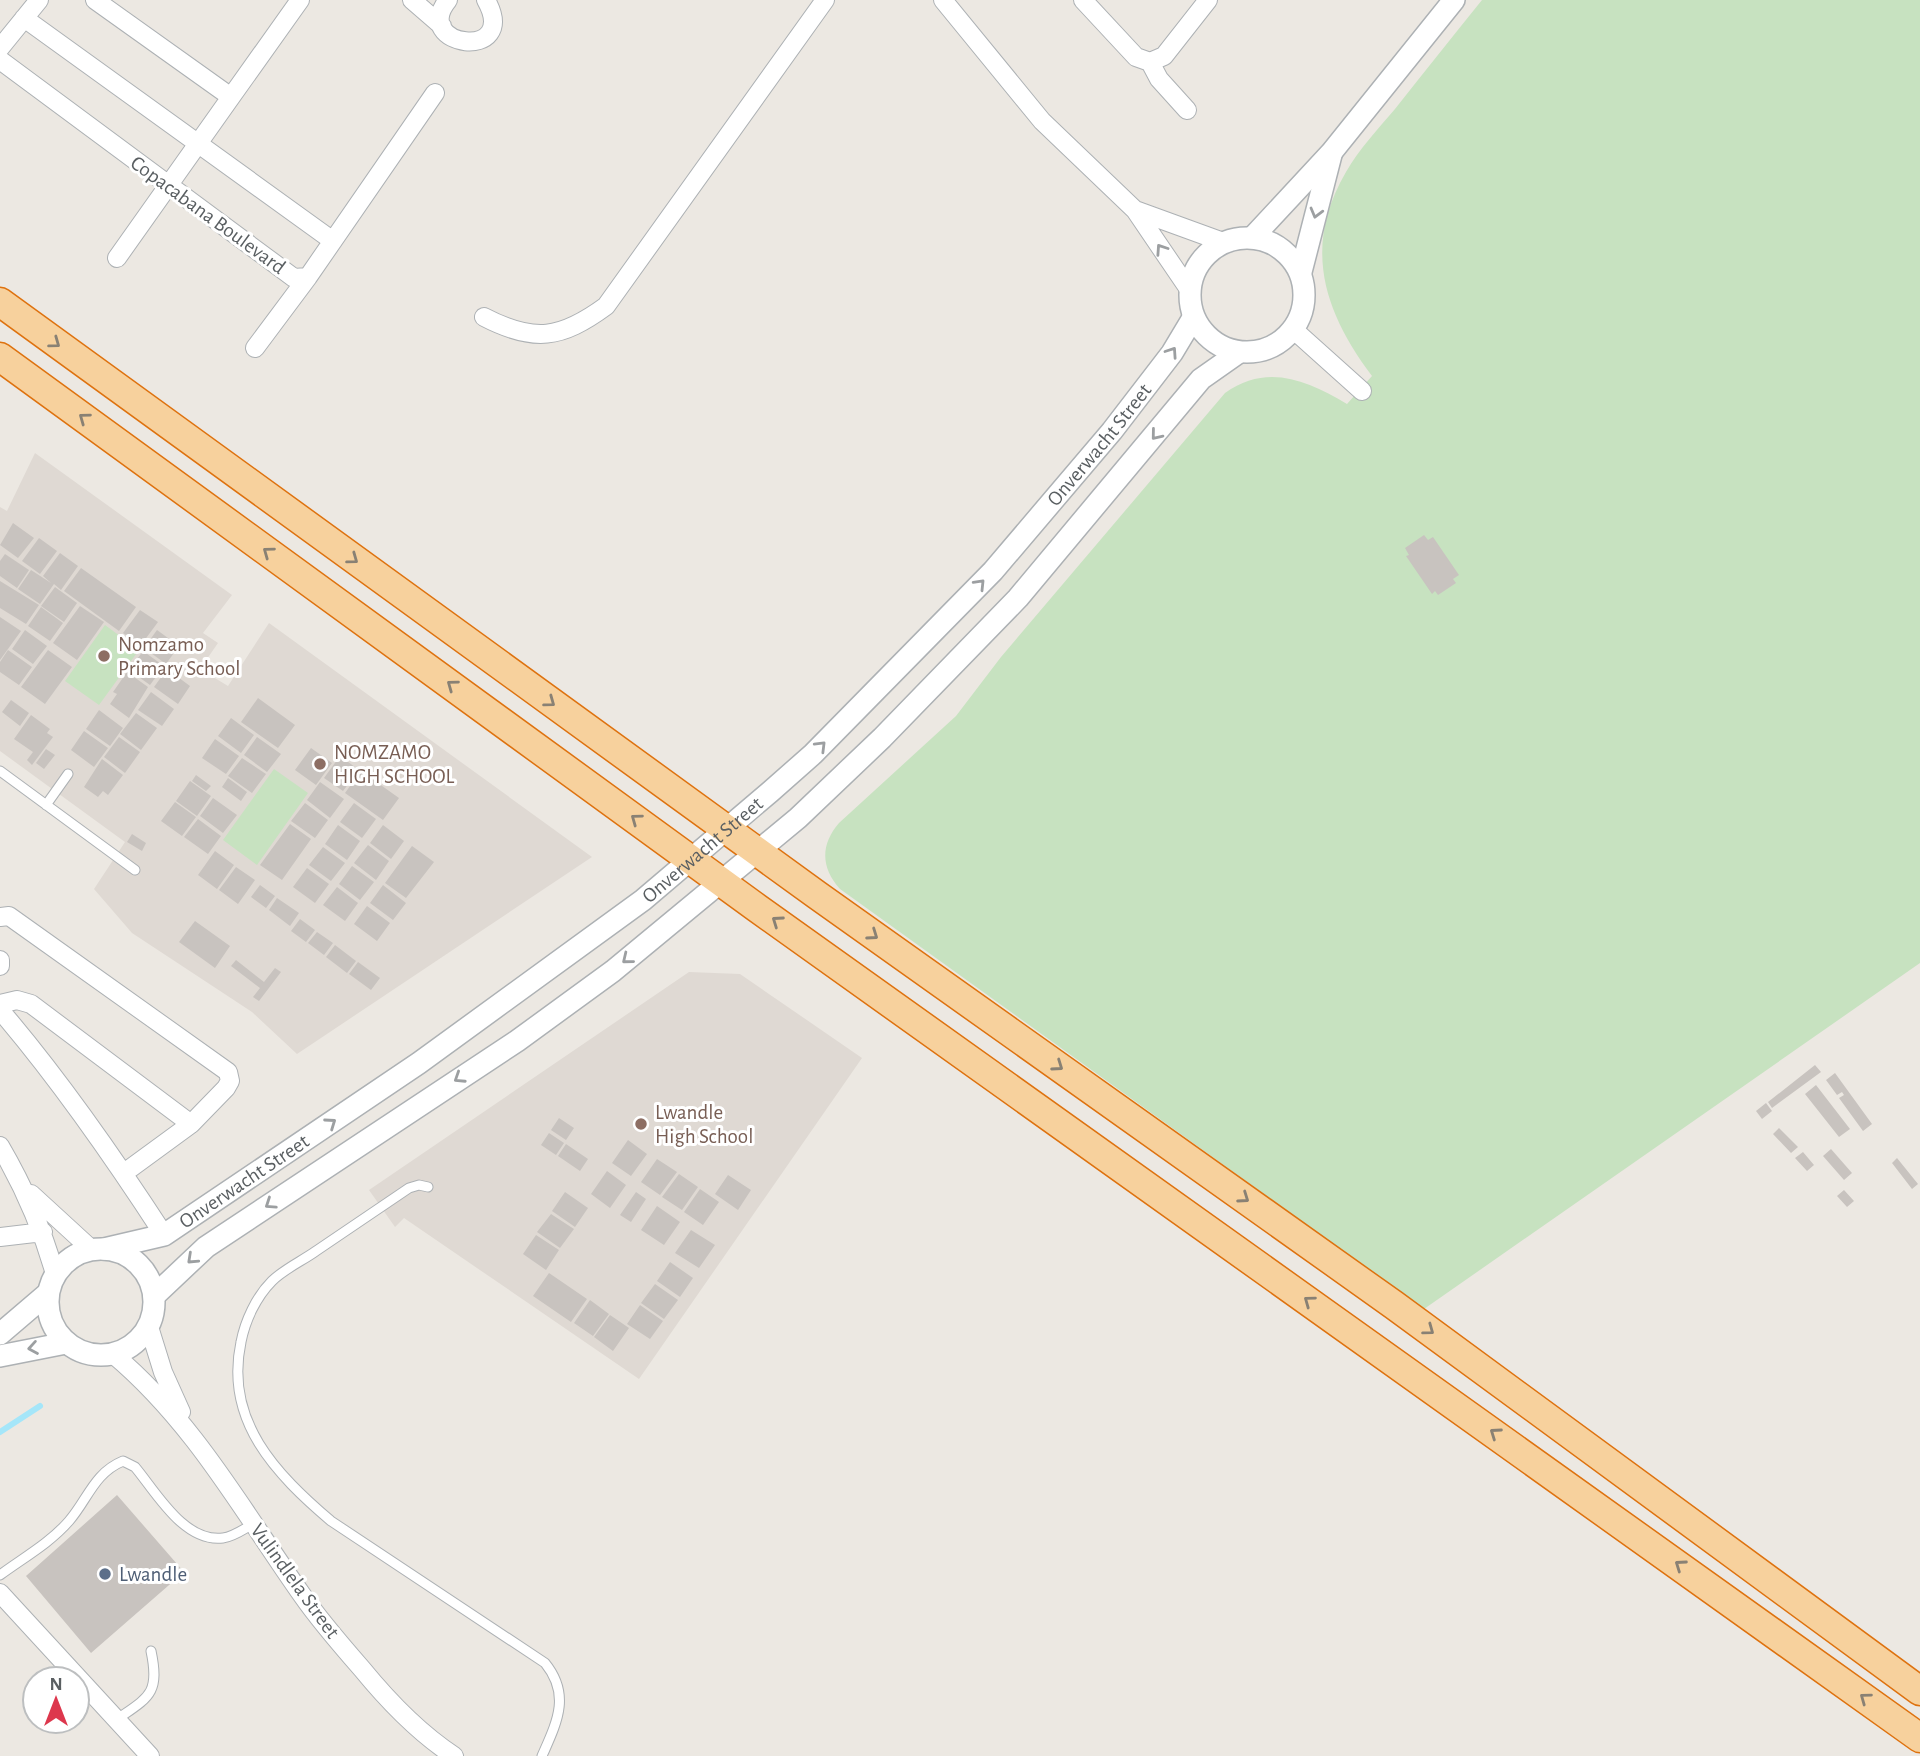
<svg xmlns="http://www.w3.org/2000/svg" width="1920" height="1756" viewBox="0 0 1920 1756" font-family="'Alegreya Sans',sans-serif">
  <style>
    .education { fill: #dfd9d3 }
    .green { fill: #c7e2c0 }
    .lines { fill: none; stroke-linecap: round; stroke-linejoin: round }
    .stream { stroke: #a5e6f9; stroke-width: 6 }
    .building { fill: #c8c3bf }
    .service-casing { stroke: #adb1b4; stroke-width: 11 }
    .minor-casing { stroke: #adb1b4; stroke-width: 20 }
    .tertiary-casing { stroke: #adb1b4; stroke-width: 24 }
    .trunk-casing { stroke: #de720f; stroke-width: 31 }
    .service { stroke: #fff; stroke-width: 9 }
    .minor { stroke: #fff; stroke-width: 18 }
    .tertiary { stroke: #fff; stroke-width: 21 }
    .trunk { stroke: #f7d19d; stroke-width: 28 }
    .oneway { stroke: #9c9fa1 }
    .oneway2 { stroke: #898174 }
    .education-dot { fill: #8d6e63; stroke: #fff; stroke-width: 2.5 }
    .service-dot { fill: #5c6f8a; stroke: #fff; stroke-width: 2.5 }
    .labels { text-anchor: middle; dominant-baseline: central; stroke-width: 6; stroke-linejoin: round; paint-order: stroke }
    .street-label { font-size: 21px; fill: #5a5f62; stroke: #fff }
    .education-label { font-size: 21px; fill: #785e54; stroke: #fff; text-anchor: start }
    .service-label { font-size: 21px; fill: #4e5e75; stroke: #fff; text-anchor: start }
  </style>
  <rect width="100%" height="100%" fill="#ece8e2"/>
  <path class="education" d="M35,453L232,595L203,633L218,643L200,669L228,686L269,623L592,857L297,1054L252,1012L132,933L94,889L125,842L0,751V507L7,511Z
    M689,972L740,974L862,1058L639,1379L404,1218L395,1227L369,1190Z"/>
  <path class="green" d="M1482,0H1920V963L1424,1309L840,889C821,868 820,845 839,823L956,716L1001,657L1225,393C1267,363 1307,380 1347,404L1372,376C1324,312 1302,247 1346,172C1359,149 1378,129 1395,109C1424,72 1453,36 1482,0Z
    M105,625L139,650L99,705L65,681Z
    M274,769L308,793L257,865L223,840Z"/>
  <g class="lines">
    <path class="stream" d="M0,1432L40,1406"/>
  </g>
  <path class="building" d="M13,523L34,538L18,558L0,545Z
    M1424,535L1428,540L1433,537L1459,575L1453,579L1456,583L1438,595L1435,591L1432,594L1406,556L1409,555L1405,548Z
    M39,538L57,551L40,574L22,561Z
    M60,553L78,566L61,590L54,584L40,604L18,589L31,570L51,583L43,576Z
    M5,554L29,570L17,588L0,576V561Z
    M81,568L136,607L119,631L64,591Z
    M0,581L39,605L26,624L0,608Z
    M55,587L77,603L64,622L41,606Z
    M80,606L104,622L77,660L53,643Z
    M41,607L63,623L50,641L28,626Z
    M140,610L158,622L141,645L123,633Z
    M0,617L21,631L0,660Z
    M25,630L47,646L33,664L12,649Z
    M157,630L179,646L166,664L144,648Z
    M8,650L32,667L19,685L0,672V662Z
    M48,650L72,667L45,704L21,687Z
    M143,651L164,666L150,685L129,670Z
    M167,669L190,686L178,704L154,687Z
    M127,672L148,687L129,718L110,704L117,694L113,692Z
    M151,692L174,709L162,726L138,710Z
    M258,698L295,725L278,748L241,722Z
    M11,700L29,713L20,726L2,712Z
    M99,710L123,728L110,746L86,729Z
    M136,713L157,728L141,750L120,734Z
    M31,715L50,729L47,733L53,737L32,765L27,760L33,752L14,739Z
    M231,718L254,735L241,753L218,736Z
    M84,731L108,748L94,767L71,750Z
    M119,737L140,752L125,773L104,757Z
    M257,737L281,754L267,772L244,755Z
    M215,739L239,756L226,774L202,758Z
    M311,748L332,763L316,785L295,770Z
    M46,749L55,755L44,769L36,763Z
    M340,756L359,770L343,791L324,778Z
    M242,758L266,774L252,793L228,776Z
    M102,759L123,775L108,795L103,791L98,797L84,787Z
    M361,771L399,798L383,820L345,793Z
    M196,775L211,786L206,791L192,781Z
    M228,778L247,792L241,801L222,787Z
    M190,781L211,796L197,816L176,801Z
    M320,782L344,799L330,818L307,800Z
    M213,798L237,815L223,833L200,816Z
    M175,802L196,817L182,836L161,821Z
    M305,803L328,820L315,838L291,821Z
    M354,803L376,819L362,838L340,822Z
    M198,819L221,836L208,854L184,837Z
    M290,824L311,839L282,880L260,865Z
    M338,825L360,841L347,860L325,844Z
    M383,825L404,841L391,859L370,843Z
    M132,834L146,843L142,851L127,842Z
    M368,845L389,861L376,880L354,863Z
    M412,846L434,862L406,898L385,883Z
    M323,847L345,863L331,881L309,865Z
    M215,851L234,865L217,889L198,875Z
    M352,866L374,882L360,900L339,884Z
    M236,867L255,880L238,904L219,890Z
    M307,868L329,884L315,903L293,887Z
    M260,885L275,896L266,908L251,897Z
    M383,885L406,903L393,920L370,903Z
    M337,887L358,903L345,921L323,905Z
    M277,898L299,913L290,926L269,910Z
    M367,906L390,923L377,941L354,924Z
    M300,919L315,930L306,942L291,931Z
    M195,921L230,946L215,968L179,942Z
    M317,932L333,943L324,955L308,943Z
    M335,945L356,961L347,973L326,957Z
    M236,960L264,982L275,968L281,972L259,1001L253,997L260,988L231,966Z
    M358,962L380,978L371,990L349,974Z
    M1815,1065L1821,1072L1772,1108L1768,1102Z
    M1835,1073L1872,1124L1863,1131L1839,1098L1844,1095L1842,1092L1837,1095L1826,1080Z
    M1816,1085L1850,1129L1839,1137L1805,1094Z
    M1766,1103L1772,1111L1762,1119L1756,1111Z
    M559,1118L574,1128L566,1140L551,1130Z
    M1779,1128L1798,1147L1791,1153L1773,1134Z
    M549,1133L564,1143L556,1155L541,1145Z
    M628,1140L647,1154L631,1176L612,1163Z
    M566,1144L588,1159L580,1171L558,1156Z
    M1831,1149L1852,1173L1844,1180L1823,1156Z
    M1803,1152L1814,1165L1807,1171L1795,1158Z
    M1897,1158L1918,1184L1912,1189L1892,1163Z
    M657,1159L677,1172L660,1195L641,1182Z
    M607,1171L626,1185L610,1208L591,1194Z
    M679,1174L698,1187L682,1210L662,1197Z
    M728,1175L751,1190L738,1210L715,1194Z
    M700,1189L719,1202L703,1225L684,1212Z
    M1844,1190L1854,1201L1847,1207L1837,1196Z
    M565,1192L588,1208L575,1227L552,1211Z
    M636,1192L646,1199L631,1222L620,1215Z
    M657,1206L680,1222L664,1245L641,1230Z
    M551,1214L574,1229L560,1248L537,1232Z
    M691,1230L715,1245L699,1268L675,1253Z
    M536,1235L559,1250L546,1270L523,1254Z
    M670,1262L693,1278L680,1297L657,1281Z
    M549,1273L587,1299L571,1322L533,1296Z
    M655,1284L678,1300L664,1319L641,1303Z
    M590,1300L609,1314L593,1336L574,1323Z
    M640,1305L663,1321L650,1339L627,1324Z
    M610,1315L629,1328L613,1351L594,1337Z
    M117,1495L184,1572L91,1653L26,1576Z"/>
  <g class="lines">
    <defs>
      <path id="service" d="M0,771L135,870
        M46,805L68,774
        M428,1187L419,1185L409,1188C378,1209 347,1230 316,1251C302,1261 284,1269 272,1281C256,1297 245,1321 241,1342C224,1421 276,1474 331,1521L545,1663C571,1695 557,1722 542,1756
        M0,1575C23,1558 50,1543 69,1521C88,1499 94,1473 123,1461L135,1467C156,1492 184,1543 223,1538C233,1537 244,1529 253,1524
        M116,1720C149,1697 160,1694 151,1651"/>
      <path id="minor" d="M95,0L231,97L117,258
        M412,0L442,26
        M448,0C409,47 521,63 486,0
        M943,0L1042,121L1135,210L1188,288
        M1083,0L1136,57L1150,62L1164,56L1208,0
        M24,18L333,241
        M0,48L39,0
        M0,60L294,278L308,277L435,93
        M1150,62L1159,79L1187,110
        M231,97L300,0
        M1135,210L1223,242
        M484,317C534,343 561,339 606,306L825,0
        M1294,330L1362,391
        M255,348L308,277
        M0,917L9,916L228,1072L230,1081L226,1088L191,1124L124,1173
        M0,960V966
        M0,1004L17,1000L31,1004L191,1124
        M0,1010C60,1080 114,1158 164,1235
        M0,1146C24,1187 42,1228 55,1274
        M31,1194L91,1249
        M0,1237L43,1232
        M149,1327L163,1372L181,1412
        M113,1354C194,1422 242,1510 302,1595C320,1621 341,1645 362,1669C389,1702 419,1733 454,1756
        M0,1593L150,1756"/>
      <g id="tertiary">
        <path d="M1253,237L1331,153L1454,0"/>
        <circle cx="1247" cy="295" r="57"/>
        <path d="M1301,272L1331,155"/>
        <circle cx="101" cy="1302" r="53"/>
        <path id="s1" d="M104,1249L164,1235L419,1063L643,900L770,792L813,754L993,571L1112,431L1172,353L1193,318"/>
        <path d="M154,1296L206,1247L517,1041L613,971L798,818L882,738L1018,598L1201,379L1238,353"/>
        <path d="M0,1334L48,1293"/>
        <path d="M0,1356L66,1343"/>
      </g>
      <path id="trunk" d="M0,302L817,895L1394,1305L1920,1691
        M0,357L757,908L1920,1738"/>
    </defs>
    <use href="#service" class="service-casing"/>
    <use href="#minor" class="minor-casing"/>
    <use href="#tertiary" class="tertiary-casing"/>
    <use href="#trunk" class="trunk-casing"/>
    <use href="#service" class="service"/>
    <use href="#minor" class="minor"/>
    <use href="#tertiary" class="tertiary"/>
    <use href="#trunk" class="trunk"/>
  </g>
  <defs><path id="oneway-chevron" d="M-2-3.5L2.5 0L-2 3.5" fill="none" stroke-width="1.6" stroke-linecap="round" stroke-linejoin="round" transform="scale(1.75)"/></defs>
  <g class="oneway">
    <use href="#oneway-chevron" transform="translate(1316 213) rotate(105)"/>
    <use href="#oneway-chevron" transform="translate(1161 249) rotate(-124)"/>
    <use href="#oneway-chevron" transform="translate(1172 352) rotate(-56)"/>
    <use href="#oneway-chevron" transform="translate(1156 435) rotate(129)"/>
    <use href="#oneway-chevron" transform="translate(980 584) rotate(-46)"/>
    <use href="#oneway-chevron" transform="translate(821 746) rotate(-45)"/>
    <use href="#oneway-chevron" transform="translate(627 959) rotate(141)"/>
    <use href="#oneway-chevron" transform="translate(459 1078) rotate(147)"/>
    <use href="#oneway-chevron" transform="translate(331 1123) rotate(-35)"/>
    <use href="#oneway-chevron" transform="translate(270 1204) rotate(146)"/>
    <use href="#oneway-chevron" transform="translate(192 1259) rotate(137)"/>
    <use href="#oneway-chevron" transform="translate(33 1348) rotate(170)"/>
  </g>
  <g class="oneway2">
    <use href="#oneway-chevron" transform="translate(55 343) rotate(36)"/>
    <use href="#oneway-chevron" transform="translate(84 418) rotate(-144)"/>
    <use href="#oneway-chevron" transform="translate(268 552) rotate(-144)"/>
    <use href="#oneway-chevron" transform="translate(353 559) rotate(36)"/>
    <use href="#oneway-chevron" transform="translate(452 685) rotate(-144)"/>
    <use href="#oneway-chevron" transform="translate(550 702) rotate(36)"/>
    <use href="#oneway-chevron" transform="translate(636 819) rotate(-144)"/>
    <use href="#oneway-chevron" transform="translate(777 921) rotate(-145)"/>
    <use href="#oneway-chevron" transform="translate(873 935) rotate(35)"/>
    <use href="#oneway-chevron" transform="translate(1058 1066) rotate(35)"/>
    <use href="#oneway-chevron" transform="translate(1244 1198) rotate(35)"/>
    <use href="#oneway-chevron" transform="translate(1309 1301) rotate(-144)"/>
    <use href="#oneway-chevron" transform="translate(1429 1330) rotate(36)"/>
    <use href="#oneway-chevron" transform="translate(1495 1433) rotate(-145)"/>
    <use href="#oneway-chevron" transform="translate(1680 1565) rotate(-145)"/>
    <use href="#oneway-chevron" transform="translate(1865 1698) rotate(-144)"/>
  </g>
  <g class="education-dot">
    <circle cx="104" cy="656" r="7"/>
    <circle cx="320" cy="764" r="7"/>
    <circle cx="641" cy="1124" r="7"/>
  </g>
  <circle class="service-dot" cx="105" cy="1574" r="7"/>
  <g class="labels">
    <g class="street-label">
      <text transform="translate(208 215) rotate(36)">Copacabana Boulevard</text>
      <text stroke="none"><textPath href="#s1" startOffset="1292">Onverwacht Street</textPath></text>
      <text stroke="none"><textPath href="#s1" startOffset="724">Onverwacht Street</textPath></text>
      <text stroke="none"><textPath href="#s1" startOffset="158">Onverwacht Street</textPath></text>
      <text transform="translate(295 1581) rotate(54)">Vulindlela Street</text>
    </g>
    <g class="education-label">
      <text x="118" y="644">Nomzamo<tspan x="118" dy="24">Primary School</tspan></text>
      <text x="334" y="752">NOMZAMO<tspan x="334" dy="24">HIGH SCHOOL</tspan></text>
      <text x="655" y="1112">Lwandle<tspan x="655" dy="24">High School</tspan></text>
    </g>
    <g class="service-label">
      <text x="119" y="1574">Lwandle</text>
    </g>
  </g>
  <g transform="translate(56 1700)"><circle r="33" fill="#ffffff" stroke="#bdbfc0" stroke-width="2"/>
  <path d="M0-5L12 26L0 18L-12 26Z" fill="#dd374d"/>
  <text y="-10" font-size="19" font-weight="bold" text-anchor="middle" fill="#5a5f62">N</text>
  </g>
</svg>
